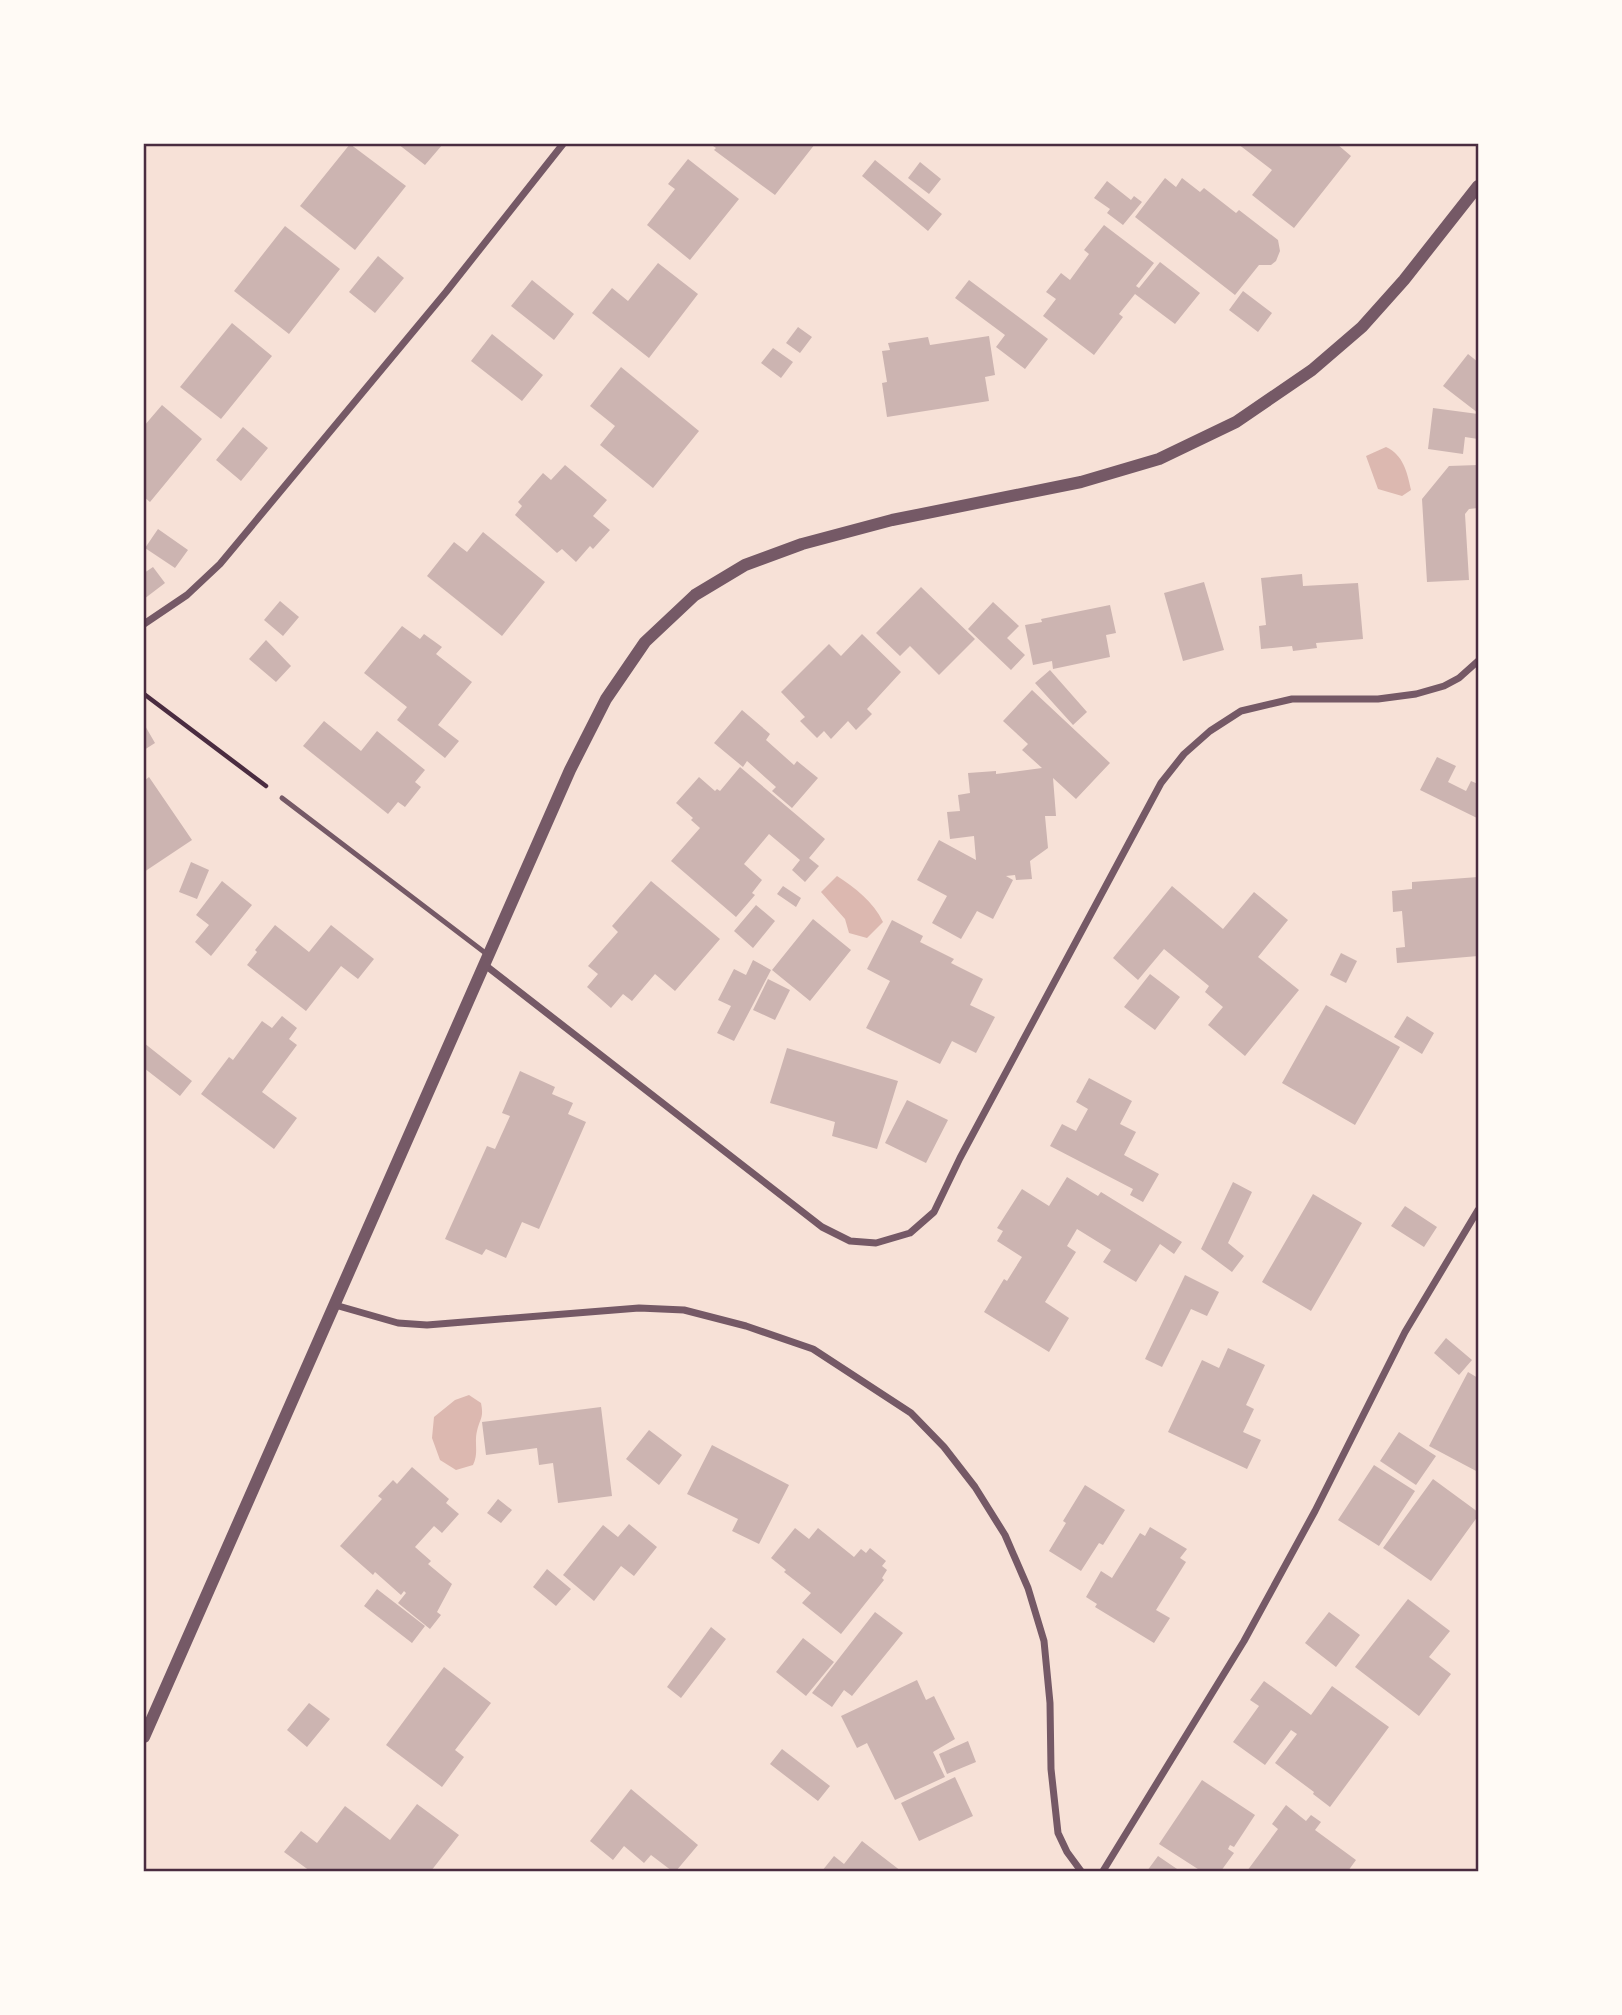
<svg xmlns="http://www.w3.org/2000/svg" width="1622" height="2015" viewBox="0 0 1622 2015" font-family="'Varela Round',sans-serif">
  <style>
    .water { fill: #dcb8b0 }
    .building { fill: #ccb4b1 }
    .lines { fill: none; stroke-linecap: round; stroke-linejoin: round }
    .path { stroke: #4a2c40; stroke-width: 4.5 }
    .service { stroke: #755966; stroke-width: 5 }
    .minor { stroke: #755966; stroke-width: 7 }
    .tertiary { stroke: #755966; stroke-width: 12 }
    .neatline { fill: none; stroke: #4a2c40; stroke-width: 2.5 }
  </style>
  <rect width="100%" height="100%" fill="#f7e1d7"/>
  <path class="water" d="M1386,447C1403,455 1407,471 1411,490L1402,496L1378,489L1366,456Z
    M837,876C855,888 873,901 883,922L867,938L849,933L845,919L821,892Z
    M469,1395L481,1403C484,1418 480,1418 477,1431C474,1443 479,1453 473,1465L456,1470L440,1460L432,1438L434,1417L455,1400Z"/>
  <path class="building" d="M350,144L406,186L355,250L300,206Z
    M398,144H443L425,165Z
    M710,144H815L775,195L714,150L716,148Z
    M1238,144H1337L1351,156L1294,228L1252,195L1272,170Z
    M688,159L739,199L690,260L647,225L675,189L668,184Z
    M875,160L942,214L928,231L862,176Z
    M920,162L941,179L929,194L908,178Z
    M1165,178L1176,187L1182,178L1200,192L1204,188L1236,213L1239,210L1278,240L1280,251L1276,261L1271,265H1259L1235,295L1135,217Z
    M1107,181L1131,200L1134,196L1142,202L1123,225L1107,213L1110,209L1094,198Z
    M1104,225L1154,263L1136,286L1139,288L1160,262L1200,293L1175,324L1135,294L1119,314L1123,317L1094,355L1043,316L1056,299L1046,292L1061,273L1070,280L1089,254L1084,250Z
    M285,226L340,269L289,334L234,291Z
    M378,256L404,278L375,313L349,292Z
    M658,263L698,294L649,358L592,313L612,288L628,301Z
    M532,280L574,314L554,340L511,306Z
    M969,280L1048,339L1025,369L996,347L1005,335L955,298Z
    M1243,291L1272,313L1258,332L1229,310Z
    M232,323L272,356L221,419L180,387Z
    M798,327L812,337L800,353L786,343Z
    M492,334L543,375L522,401L471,361Z
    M989,336L995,375L985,377L989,401L887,417L882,383L887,382L882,351L890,350L888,343L928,337L930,345Z
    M773,348L793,362L781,378L761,363Z
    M1468,354L1478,362V413L1443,386Z
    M621,367L699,431L653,488L600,445L615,426L590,406Z
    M162,405L202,439L150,502L144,497V426Z
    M1433,408L1478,414V439L1465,437L1463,454L1428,449Z
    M243,427L268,448L241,481L216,460Z
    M565,465L607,500L593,516L610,530L593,549L590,546L576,562L562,549L557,553L515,515L522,506L518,502L543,473L551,480Z
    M1478,465V508L1469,509L1465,514L1469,580L1427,582L1422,499L1449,466Z
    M158,529L188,550L175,568L145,548Z
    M483,532L545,582L502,636L427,576L454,542L467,552Z
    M153,567L165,583L144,599V573Z
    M1302,574L1303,586L1358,583L1363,639L1316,643L1317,648L1293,651L1292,646L1261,649L1259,626L1266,625L1261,578Z
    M1204,582L1224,650L1183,661L1164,593Z
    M921,587L975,639L939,675L910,646L900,656L876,633Z
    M280,601L299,617L283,636L264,620Z
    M993,602L1019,626L1007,638L1025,655L1011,670L968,629Z
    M1110,605L1116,633L1106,635L1110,657L1053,669L1052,661L1033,665L1025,625L1042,622L1041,619Z
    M402,626L420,639L424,634L442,647L436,654L472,682L438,725L459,741L445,758L397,720L407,707L364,673Z
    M862,634L901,672L867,709L872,714L856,730L848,721L831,739L824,731L817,738L800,721L805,717L781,692L829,644L841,656Z
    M266,640L291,666L276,682L249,659Z
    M1050,670L1087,712L1073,725L1035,683Z
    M1032,690L1110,763L1076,799L1053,778L1056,816H1045L1048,848L1030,861L1032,879L1016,880L1015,875L1006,876L1013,880L993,919L977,911L961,939L932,923L947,896L917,880L939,840L976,860L974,836L950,839L947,812L960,811L958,795L970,793L968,773L996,771V774L1042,768L1022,750L1028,744L1003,721Z
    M742,710L770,734L766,740L794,765L797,761L818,778L792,808L772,791L776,787L747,761L743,767L714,743Z
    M324,721L361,751L377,731L425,770L415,782L421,787L405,807L398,802L388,814L303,746Z
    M144,724L155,743L144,750Z
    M1437,757L1456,766L1448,782L1466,791L1471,781L1478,784L1477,818L1420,790Z
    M740,767L825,839L809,858L819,866L805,882L792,870L800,860L769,834L744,864L762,880L752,893L755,895L736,917L671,861L700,828L691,820L693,818L676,803L699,777L715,791L717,789L720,791Z
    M149,777L192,840L144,872V781Z
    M191,862L209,870L197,899L179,892Z
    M1478,877V956L1397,963L1396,948L1405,947L1402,911L1393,912L1392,891L1412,889V882Z
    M222,881L252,905L211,956L195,942L209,925L196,915Z
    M651,881L720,939L675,991L655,974L632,1001L623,994L611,1008L587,987L598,974L588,966L618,932L612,926Z
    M783,886L801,898L796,907L777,894Z
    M1172,886L1223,929L1254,892L1288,920L1258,957L1299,990L1245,1056L1208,1025L1223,1007L1205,992L1209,986L1164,949L1138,980L1113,958Z
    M756,905L775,921L753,948L734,931Z
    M813,919L851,950L810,1001L772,970Z
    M892,920L923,936L920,942L954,959L951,963L983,979L970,1005L995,1017L976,1053L952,1041L940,1064L866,1028L890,981L867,969Z
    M275,925L309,952L331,925L374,959L358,979L341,966L306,1011L247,965L257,952L255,950Z
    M1341,953L1357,961L1346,983L1330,975Z
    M753,960L771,970L734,1041L717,1033L731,1006L718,1000L734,969L746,975Z
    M1150,974L1180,997L1155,1030L1124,1007Z
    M768,979L790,990L775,1020L753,1010Z
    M1326,1005L1400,1047L1355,1125L1282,1083Z
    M282,1016L297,1028L289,1039L297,1045L262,1092L297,1118L274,1149L201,1094L229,1057L233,1060L262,1021L272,1028Z
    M1407,1016L1434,1033L1422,1054L1394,1037Z
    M144,1043L192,1081L180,1096L144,1068Z
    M787,1048L898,1081L877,1149L832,1136L835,1122L770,1103Z
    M520,1071L555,1087L552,1094L573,1103L568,1114L586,1122L539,1229L522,1222L506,1258L486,1249L482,1255L445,1239L487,1146L495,1149L510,1116L502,1113Z
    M1089,1078L1132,1101L1120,1124L1136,1132L1124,1155L1159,1174L1143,1202L1130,1195L1133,1189L1050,1146L1062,1124L1076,1131L1088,1109L1076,1102Z
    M907,1100L948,1120L926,1163L885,1143Z
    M1067,1177L1098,1196L1101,1192L1182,1242L1174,1254L1160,1244L1136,1282L1103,1262L1111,1250L1077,1229L1067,1246L1076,1252L1045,1302L1069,1318L1049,1352L984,1312L1004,1279L1007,1281L1022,1257L997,1241L1003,1231L997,1228L1022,1189L1049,1206Z
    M1233,1182L1252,1192L1228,1243L1244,1256L1232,1272L1201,1249Z
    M1313,1194L1362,1223L1311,1311L1262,1282Z
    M1405,1206L1437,1227L1424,1247L1391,1226Z
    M1185,1275L1219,1292L1207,1316L1191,1309L1162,1367L1145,1359Z
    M1446,1338L1472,1360L1459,1375L1434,1353Z
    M1228,1348L1265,1365L1246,1405L1254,1409L1243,1432L1261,1440L1247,1469L1168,1432L1202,1360L1219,1368Z
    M1468,1372L1478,1378V1472L1429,1446Z
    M601,1407L612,1496L558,1503L553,1463L539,1465L537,1448L486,1455L482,1422Z
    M649,1430L682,1455L659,1485L626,1459Z
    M1399,1432L1436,1456L1416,1485L1380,1461Z
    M712,1445L789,1485L759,1544L732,1531L738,1519L687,1494Z
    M1374,1465L1415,1491L1379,1546L1338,1520Z
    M412,1467L449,1499L446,1503L459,1514L442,1533L434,1526L415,1547L431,1561L428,1564L452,1584L437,1612L441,1615L430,1629L398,1603L406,1593L404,1591L401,1595L375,1572L373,1575L340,1546L382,1499L378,1496L393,1480L397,1484Z
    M1433,1479L1478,1512V1516L1431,1581L1383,1548Z
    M1085,1485L1125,1510L1103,1545L1099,1543L1081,1571L1049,1551L1066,1523L1063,1521Z
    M498,1499L512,1510L501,1523L487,1513Z
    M629,1524L657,1547L634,1576L621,1566L594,1601L563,1575L603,1525L618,1537Z
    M1150,1527L1187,1549L1180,1558L1186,1562L1156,1610L1170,1618L1154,1643L1095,1607L1097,1604L1086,1597L1101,1571L1112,1578L1140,1533L1145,1536Z
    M795,1528L809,1539L818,1528L854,1557L861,1549L866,1553L870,1548L886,1561L882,1566L887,1570L882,1578L884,1580L841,1634L802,1603L811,1593L784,1572L786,1570L771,1558Z
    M547,1569L571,1589L556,1606L533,1587Z
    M377,1589L425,1626L412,1643L364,1606Z
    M1408,1599L1450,1631L1429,1657L1451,1674L1419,1716L1355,1667Z
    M875,1612L903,1633L852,1696L844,1690L832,1707L812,1693Z
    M1329,1612L1360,1635L1336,1667L1305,1643Z
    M711,1627L726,1639L681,1698L667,1687Z
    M803,1638L834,1662L806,1696L776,1672Z
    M444,1667L491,1703L455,1750L464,1757L442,1787L386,1745Z
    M917,1680L926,1700L934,1696L955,1739L933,1752L945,1777L895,1800L867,1743L857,1748L841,1716Z
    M1264,1681L1311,1715L1332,1686L1389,1727L1330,1807L1313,1794L1314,1792L1275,1763L1297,1734L1291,1730L1265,1765L1233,1742L1259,1706L1250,1700Z
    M309,1703L330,1719L307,1747L287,1730Z
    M968,1741L976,1762L947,1774L939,1754Z
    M782,1749L830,1786L818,1801L770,1764Z
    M955,1777L973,1816L919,1841L901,1803Z
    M1202,1780L1255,1815L1234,1847L1230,1845L1228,1849L1234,1853L1221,1871H1201L1159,1844Z
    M631,1789L698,1845L676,1871H672L651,1855L644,1863L624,1846L613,1860L590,1841Z
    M417,1804L459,1835L431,1871H310L284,1852L301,1831L317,1843L345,1806L390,1840Z
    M1286,1805L1306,1821L1311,1815L1321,1822L1315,1830L1356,1860L1348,1871H1247L1278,1829L1272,1824Z
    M862,1841L901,1871H822L834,1856L844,1864Z
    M1158,1856L1180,1871H1147Z"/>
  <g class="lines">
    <path class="path" d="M144,694L266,786"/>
    <path class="service" d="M282,798L488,955"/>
    <path class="minor" d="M144,624L187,595L220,564L446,292L563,144
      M485,965L822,1227L850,1241L876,1243L910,1233L934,1212L960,1158L1161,783L1184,754L1210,731L1241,711L1292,699H1378L1416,694L1444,686L1459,678L1478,661
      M335,1305L398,1323L427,1325L639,1308L684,1310L746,1326L813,1349L911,1413L944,1447L975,1487L1005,1535L1028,1588L1044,1641L1050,1703L1051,1769L1058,1833L1067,1852L1081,1871
      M1103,1871L1244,1641L1315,1511L1405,1332L1478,1210"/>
    <path class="tertiary" d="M144,1737L570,770L606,699L645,642L695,595L745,565L802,544L892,520L1081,482L1159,459L1236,422L1312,370L1362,327L1404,280L1478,186"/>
  </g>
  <rect width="1622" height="2015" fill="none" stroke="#fffaf5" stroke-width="290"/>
  <rect x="145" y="145" width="1332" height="1725" class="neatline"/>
</svg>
